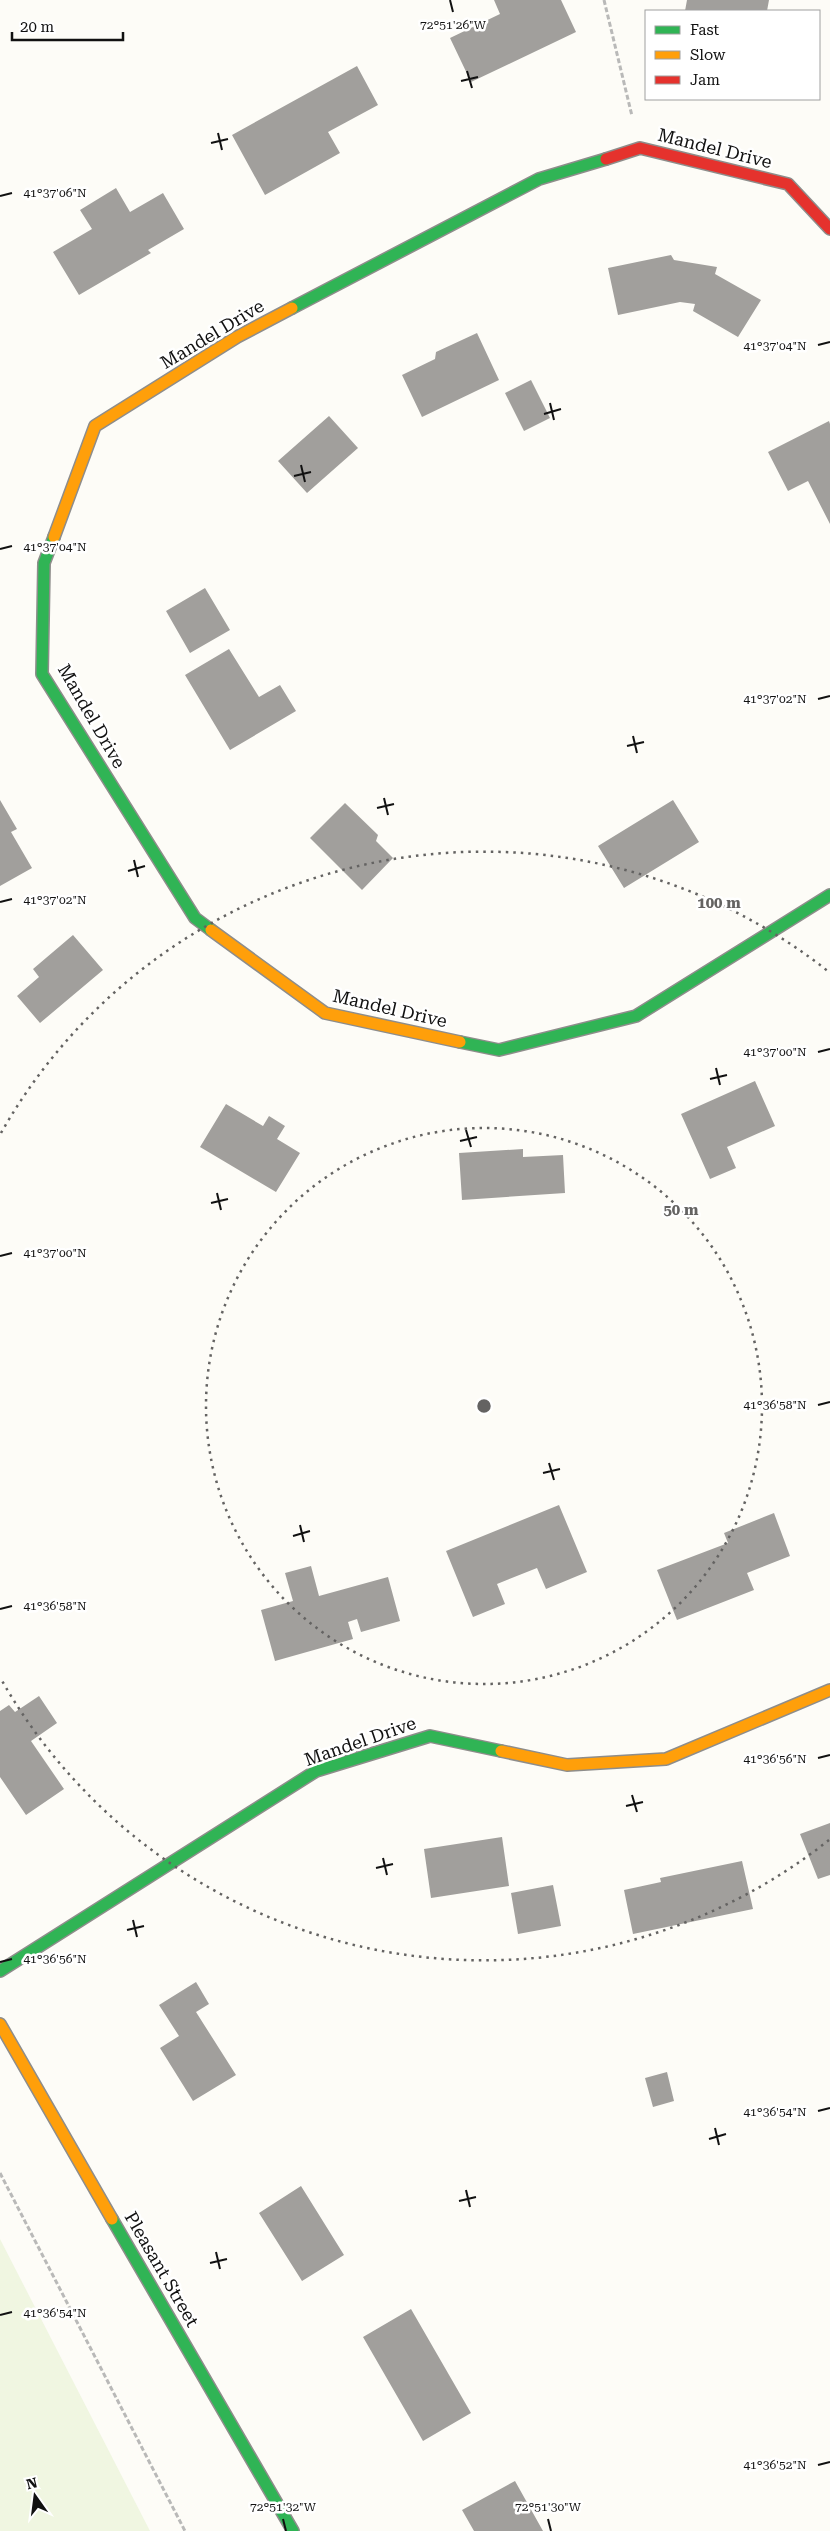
<svg xmlns="http://www.w3.org/2000/svg" width="830" height="2531" viewBox="0 0 830 2531" font-family="'Roboto Serif',serif">
  <style>
    .pitch { fill: #f0f6e1 }
    .building { fill: #a19f9c }
    .lines { fill: none; stroke-linecap: round; stroke-linejoin: round }
    .fast-casing { stroke: #8e8d8b; stroke-width: 14 }
    .slow-casing { stroke: #8e8d8b; stroke-width: 14 }
    .jam-casing { stroke: #8e8d8b; stroke-width: 14 }
    .path { stroke: #b9b9b8; stroke-width: 3; stroke-dasharray: 5 2.5; stroke-linecap: butt }
    .fast { stroke: #30b455; stroke-width: 11 }
    .slow { stroke: #ff9f0a; stroke-width: 11 }
    .jam { stroke: #e5322d; stroke-width: 11 }
    .ticks { fill: none; stroke: #111; stroke-width: 2 }
    .ring { fill: none; stroke: #646362; stroke-width: 2.5; stroke-dasharray: 2.5 5 }
    .labels { text-anchor: middle; dominant-baseline: central; stroke-width: 5; stroke-linejoin: round; paint-order: stroke }
    .street-label { font-size: 18px; fill: #111; stroke: #fff }
    .ticks-label { font-size: 12px; text-anchor: middle; fill: #111; stroke: #fff; stroke-width: 5; stroke-linejoin: round; paint-order: stroke }
    .centre { fill: #646362; stroke: #fff; stroke-width: 2.5 }
    .ring-label { font-size: 15px; text-anchor: middle; font-weight: bold; fill: #646362; stroke: #fff; stroke-width: 5; stroke-linejoin: round; paint-order: stroke }
  </style>
  <rect width="100%" height="100%" fill="#fdfcf7"/>
  <path class="pitch" d="M0,2239L150,2531H0Z"/>
  <path class="building" d="M494,0H561L576,32L471,82L450,38L500,14Z
    M687,0H769L767,11H685Z
    M357,66L378,105L328,132L340,153L265,195L232,135Z
    M116,188L130,212L163,193L184,229L148,250L151,253L79,295L53,252L92,229L80,210Z
    M671,255L674,260L717,267L715,274L761,300L738,337L693,311L695,304L680,302L618,315L608,268Z
    M477,333L499,380L422,417L402,375L435,359L436,352Z
    M531,380L550,418L524,431L505,393Z
    M329,416L358,448L307,493L278,461Z
    M829,421L830,424V524L808,481L788,491L768,452Z
    M205,588L230,630L190,653L166,611Z
    M229,649L259,697L280,685L296,711L230,750L185,675Z
    M0,800L17,829L11,832L32,868L0,886Z
    M673,800L699,842L624,888L598,846Z
    M345,803L378,835L376,841L393,858L362,890L310,838Z
    M73,935L103,970L40,1023L17,996L39,977L33,969Z
    M755,1081L775,1126L727,1147L736,1168L710,1179L681,1114Z
    M226,1104L263,1126L269,1116L285,1126L277,1139L300,1153L276,1192L200,1147Z
    M523,1149V1157L563,1155L565,1193L462,1200L459,1153Z
    M559,1505L587,1572L546,1589L537,1568L497,1584L505,1604L473,1617L446,1551Z
    M774,1513L790,1556L747,1573L754,1590L677,1620L657,1570L728,1543L724,1533Z
    M311,1566L319,1596L388,1577L400,1621L361,1632L357,1619L348,1622L353,1639L275,1661L261,1610L293,1601L285,1573Z
    M39,1696L57,1723L31,1741L64,1789L26,1815L0,1777V1711L9,1705L15,1712Z
    M830,1823V1875L818,1879L800,1834Z
    M502,1837L509,1886L431,1898L424,1849Z
    M742,1861L753,1909L633,1934L624,1890L661,1882L660,1878Z
    M553,1885L561,1926L518,1934L511,1893Z
    M196,1982L209,2004L196,2012L236,2075L193,2101L160,2048L179,2036L159,2005Z
    M667,2072L674,2101L653,2107L645,2078Z
    M301,2186L344,2255L302,2281L259,2213Z
    M411,2309L471,2413L423,2441L363,2337Z
    M515,2481L543,2531H474L462,2510Z"/>
  <g class="lines">
    <defs>
      <path id="fast" d="M292,308L539,179L606,159
        M54,537L44,563L42,674L195,918L211,930
        M460,1042L499,1050L636,1016L830,895
        M0,1971L316,1771L430,1736L501,1751
        M112,2219L293,2531"/>
      <path id="slow" d="M54,537L95,426L237,337L292,308
        M211,930L325,1013L460,1042
        M501,1751L567,1765L666,1759L830,1690
        M0,2024L112,2219"/>
      <path id="jam" d="M606,159L640,148L788,184L830,229"/>
    </defs>
    <use href="#fast" class="fast-casing"/>
    <use href="#slow" class="slow-casing"/>
    <use href="#jam" class="jam-casing"/>
    <path class="path" d="M604,0L632,116
      M0,2173L185,2531"/>
    <use href="#fast" class="fast"/>
    <use href="#slow" class="slow"/>
    <use href="#jam" class="jam"/>
  </g>
  <path class="ticks" d="M450,0L453,12M467,71L472,88M461,81L478,77M218,133L222,150M211,143L228,139M0,196L12,193M818,345L830,342M550,403L554,420M544,414L561,409M301,465L305,482M294,476L311,472M0,549L12,546M818,699L830,696M633,736L637,753M627,746L644,742M384,798L388,815M377,808L394,804M134,860L138,877M128,871L145,866M0,902L12,899M818,1052L830,1049M716,1068L720,1085M710,1079L727,1075M466,1130L471,1147M460,1141L477,1137M217,1193L221,1210M211,1203L228,1199M0,1256L12,1253M818,1405L830,1402M549,1463L554,1480M543,1473L560,1469M300,1525L304,1542M293,1536L310,1531M0,1609L12,1606M818,1758L830,1755M632,1795L637,1812M626,1806L643,1802M383,1858L387,1875M376,1868L393,1864M133,1920L137,1937M127,1930L144,1926M0,1962L12,1959M818,2111L830,2108M715,2128L719,2145M709,2139L726,2134M466,2190L470,2207M459,2201L476,2197M216,2252L220,2269M210,2263L227,2259M0,2315L12,2312M818,2465L830,2462M283,2519L286,2531M548,2519L551,2531"/>
  <g class="ring">
    <circle cx="484" cy="1406" r="278"/>
    <path d="M829 1840A555 555 0 0 1 1 1679M1 1133A555 555 0 0 1 829 972"/>
  </g>
  <g class="labels">
    <g class="street-label">
      <text transform="translate(715 148) rotate(14)">Mandel Drive</text>
      <text transform="translate(212 334) rotate(-31)">Mandel Drive</text>
      <text transform="translate(92 716) rotate(60)">Mandel Drive</text>
      <text transform="translate(390 1008) rotate(13)">Mandel Drive</text>
      <text transform="translate(360 1741) rotate(-19)">Mandel Drive</text>
      <text transform="translate(162 2269) rotate(60)">Pleasant Street</text>
    </g>
  </g>
  <g class="ticks-label">
    <text x="453" y="29">72°51'26"W</text>
    <text x="55" y="197">41°37'06"N</text>
    <text x="775" y="350">41°37'04"N</text>
    <text x="55" y="551">41°37'04"N</text>
    <text x="775" y="703">41°37'02"N</text>
    <text x="55" y="904">41°37'02"N</text>
    <text x="775" y="1056">41°37'00"N</text>
    <text x="55" y="1257">41°37'00"N</text>
    <text x="775" y="1409">41°36'58"N</text>
    <text x="55" y="1610">41°36'58"N</text>
    <text x="775" y="1763">41°36'56"N</text>
    <text x="55" y="1963">41°36'56"N</text>
    <text x="775" y="2116">41°36'54"N</text>
    <text x="55" y="2317">41°36'54"N</text>
    <text x="775" y="2469">41°36'52"N</text>
    <text x="283" y="2511">72°51'32"W</text>
    <text x="548" y="2511">72°51'30"W</text>
  </g>
  <circle cx="484" cy="1406" r="8" class="centre"/>
  <g class="ring-label">
    <text x="719" y="908">100 m</text>
    <text x="681" y="1215">50 m</text>
  </g>
  <rect x="645" y="10" width="175" height="90" fill="#ffffff" stroke="#a0a0a0"/>
  <rect x="655" y="26" width="25" height="8" fill="#30b455" stroke="#a0a0a0"/>
  <text x="690" y="35" font-size="15" fill="#111111">Fast</text>
  <rect x="655" y="51" width="25" height="8" fill="#ff9f0a" stroke="#a0a0a0"/>
  <text x="690" y="60" font-size="15" fill="#111111">Slow</text>
  <rect x="655" y="76" width="25" height="8" fill="#e5322d" stroke="#a0a0a0"/>
  <text x="690" y="85" font-size="15" fill="#111111">Jam</text>
  <g transform="translate(35 2496) rotate(346)" stroke="#ffffff" stroke-width="4" paint-order="stroke">
  <path d="M0-4L9 19L0 12L-9 19Z" fill="#111111"/>
  <text y="-8" font-size="14" font-weight="bold" text-anchor="middle" fill="#111111">N</text>
  </g>
  <path d="M12 32v8h111v-8" fill="none" stroke="#111111" stroke-width="2.5"/>
  <text x="20" y="32" font-size="15" fill="#111111" stroke="#ffffff" stroke-width="4" paint-order="stroke">20 m</text>
</svg>
